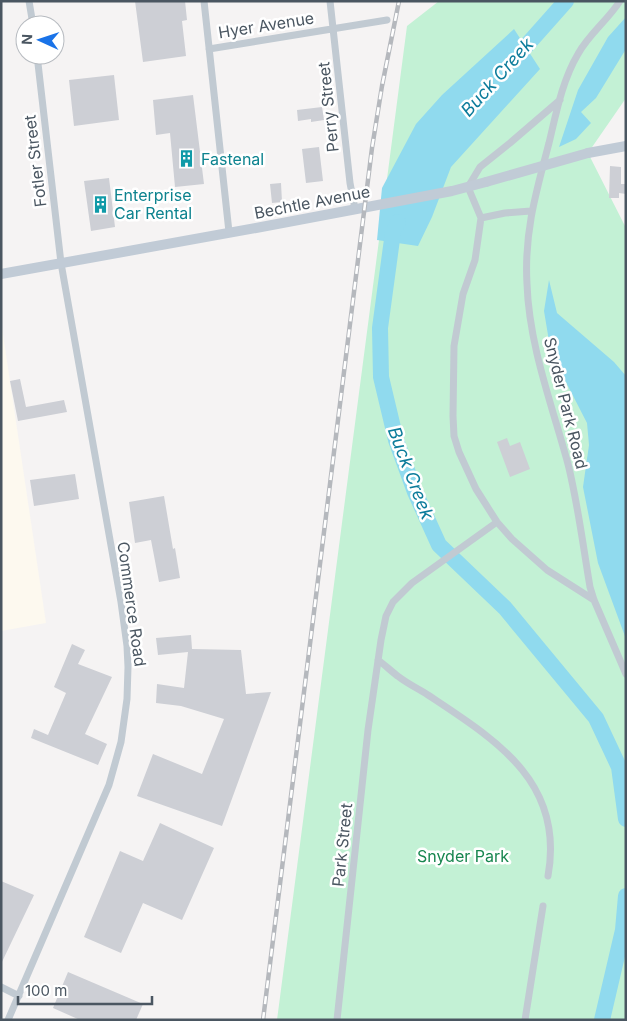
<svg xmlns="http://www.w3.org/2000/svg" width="627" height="1021" viewBox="0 0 627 1021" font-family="Inter,sans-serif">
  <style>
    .commercial { fill: #fdf9ef }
    .green { fill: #c3f1d5 }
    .water { fill: #90daee }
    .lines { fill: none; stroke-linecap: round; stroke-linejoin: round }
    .river { stroke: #90daee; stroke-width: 16 }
    .building { fill: #cdcfd5 }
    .street { stroke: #c1cad2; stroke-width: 7 }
    .secondary { stroke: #c1cbd6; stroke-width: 10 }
    .rail-casing { stroke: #b5b8bd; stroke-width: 4.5 }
    .rail { stroke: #fff; stroke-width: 2.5; stroke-dasharray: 8; stroke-linecap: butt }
    .secondary-bridge { stroke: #c1cbd6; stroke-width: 10 }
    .labels { text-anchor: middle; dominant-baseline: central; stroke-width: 5; stroke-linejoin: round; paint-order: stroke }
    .street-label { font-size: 16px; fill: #4a5661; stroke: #fff }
    .culture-label { font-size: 16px; fill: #0d838f; stroke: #fff; text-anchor: start }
    .park-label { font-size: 16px; fill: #17864f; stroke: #fff }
    .water-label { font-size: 18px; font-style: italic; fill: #0c7c9b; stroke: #fff }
  </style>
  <rect width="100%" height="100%" fill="#f5f3f3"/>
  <path class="commercial" d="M1,321L46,623L1,631Z"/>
  <path class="green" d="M439,1H626V98L588,153L626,228V1020H277L407,26Z"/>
  <path class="water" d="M626,17V49L596,98L581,112L591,123L576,139L559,147L578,90L608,37Z
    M514,29L540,69L451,167L432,217L418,246L377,240L382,188L416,124L442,95Z
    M549,280L557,313L614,362L626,376V639L598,563L583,487L589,445L587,423L551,353L544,311Z"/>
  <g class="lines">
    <path class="river" d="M511,63L566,1
      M398,222L393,232L380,328L381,377L396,440L415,492L439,545L505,608L596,718L619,767L626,819
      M602,1020L623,930L626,896"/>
  </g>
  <path class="building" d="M135,1H185L187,20L182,21L186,56L143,62Z
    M114,75L119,120L74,126L69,80Z
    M193,95L204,184L175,187L170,133L156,135L153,100Z
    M322,107L324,120L311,122V119L298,121L297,110Z
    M319,147L323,181L306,183L302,149Z
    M610,166L621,167V184H626V194L619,193V198H609Z
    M109,178L115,227L91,231L84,181Z
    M281,183L282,202L272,203L270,184Z
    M20,379L26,407L64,400L67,412L18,421L10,381Z
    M507,438L510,446L520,442L530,469L510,477L497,442Z
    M75,474L79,499L34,506L30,480Z
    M164,496L173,549L175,548L180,578L159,582L151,540L135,543L129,502Z
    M191,635L192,649L241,650L246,694L271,692L222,826L137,796L153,754L202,774L224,719L181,706L156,703L157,684L184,688L188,652L158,655L156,638Z
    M72,644L85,650L78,664L112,677L85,734L107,744L98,765L31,738L34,729L48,735L66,693L54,687Z
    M160,823L214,848L182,920L143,903L121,953L84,937L120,851L143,861Z
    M1,881L34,895L1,964Z
    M68,972L143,1004L136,1020H80L53,1008Z"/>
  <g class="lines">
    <path class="street" d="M29,1L33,25
      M204,1L229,232
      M330,1L350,183L355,209
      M620,1C608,20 589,34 578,54C562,81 556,114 549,143C536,192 524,233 527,284C529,345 552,405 568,464C578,504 583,546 590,587L594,600L626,674
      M209,49L387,20
      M531,211L505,213L481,218L475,260L463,294L454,346L453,416L454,436L459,452L476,489L497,522L512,539L547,570L594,600
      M481,218L468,187L480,167L510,143L560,100
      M378,660C385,665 392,672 399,677C408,684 419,689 428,695C496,740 565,782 548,876
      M1,987L19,996
      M8,1020L109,785L121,742L127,699L128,667L127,646L121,602L61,263L37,55
      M337,1020L368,730L381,640L386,616L393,602L412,583L497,522
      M525,1020L543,906"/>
    <path class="secondary" d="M588,153L626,146
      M1,274L256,228L452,191L486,182"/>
    <defs>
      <path id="rail" d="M263,1020L372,148L382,86L399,1"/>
    </defs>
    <use href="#rail" class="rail-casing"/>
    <use href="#rail" class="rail"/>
    <path class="secondary-bridge" d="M486,182L588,153"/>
  </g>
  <defs>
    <symbol id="building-bare" viewBox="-9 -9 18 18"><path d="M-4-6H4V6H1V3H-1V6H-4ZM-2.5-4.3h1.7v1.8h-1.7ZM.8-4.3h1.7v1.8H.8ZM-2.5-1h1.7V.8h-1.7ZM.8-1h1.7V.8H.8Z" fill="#0f9aa8" stroke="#fff" stroke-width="2.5" paint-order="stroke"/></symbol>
  </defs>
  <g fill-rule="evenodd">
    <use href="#building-bare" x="174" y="146" width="25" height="25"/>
    <use href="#building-bare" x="88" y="192" width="25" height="25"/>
  </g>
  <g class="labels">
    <g class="street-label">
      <text transform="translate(266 25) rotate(-9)">Hyer Avenue</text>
      <text transform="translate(328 107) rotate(-96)">Perry Street</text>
      <text transform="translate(35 161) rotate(-97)">Fotler Street</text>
      <text transform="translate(312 202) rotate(-11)">Bechtle Avenue</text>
      <text transform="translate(566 403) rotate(76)">Snyder Park Road</text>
      <text transform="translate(132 604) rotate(82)">Commerce Road</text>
      <text transform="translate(342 845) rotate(-84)">Park Street</text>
    </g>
    <g class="culture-label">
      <text x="201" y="159">Fastenal</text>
      <text x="114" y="195">Enterprise<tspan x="114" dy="18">Car Rental</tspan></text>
    </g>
    <g class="park-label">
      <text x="463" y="856">Snyder Park</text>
    </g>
    <g class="water-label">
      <text transform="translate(497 77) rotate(-48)">Buck Creek</text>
      <text transform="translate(411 473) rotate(69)">Buck Creek</text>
    </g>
  </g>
  <rect width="627" height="1021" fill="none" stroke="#4a5661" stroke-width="5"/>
  <g transform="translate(40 40) rotate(273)"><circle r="24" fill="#ffffff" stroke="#b7bbc0"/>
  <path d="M0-4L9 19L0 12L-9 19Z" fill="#1a73e8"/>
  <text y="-8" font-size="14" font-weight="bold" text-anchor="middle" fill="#4a5661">N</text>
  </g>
  <path d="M18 996v8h134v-8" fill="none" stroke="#4a5661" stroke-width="2.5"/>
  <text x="25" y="996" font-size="15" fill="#4a5661" stroke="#ffffff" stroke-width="4" paint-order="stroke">100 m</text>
</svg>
